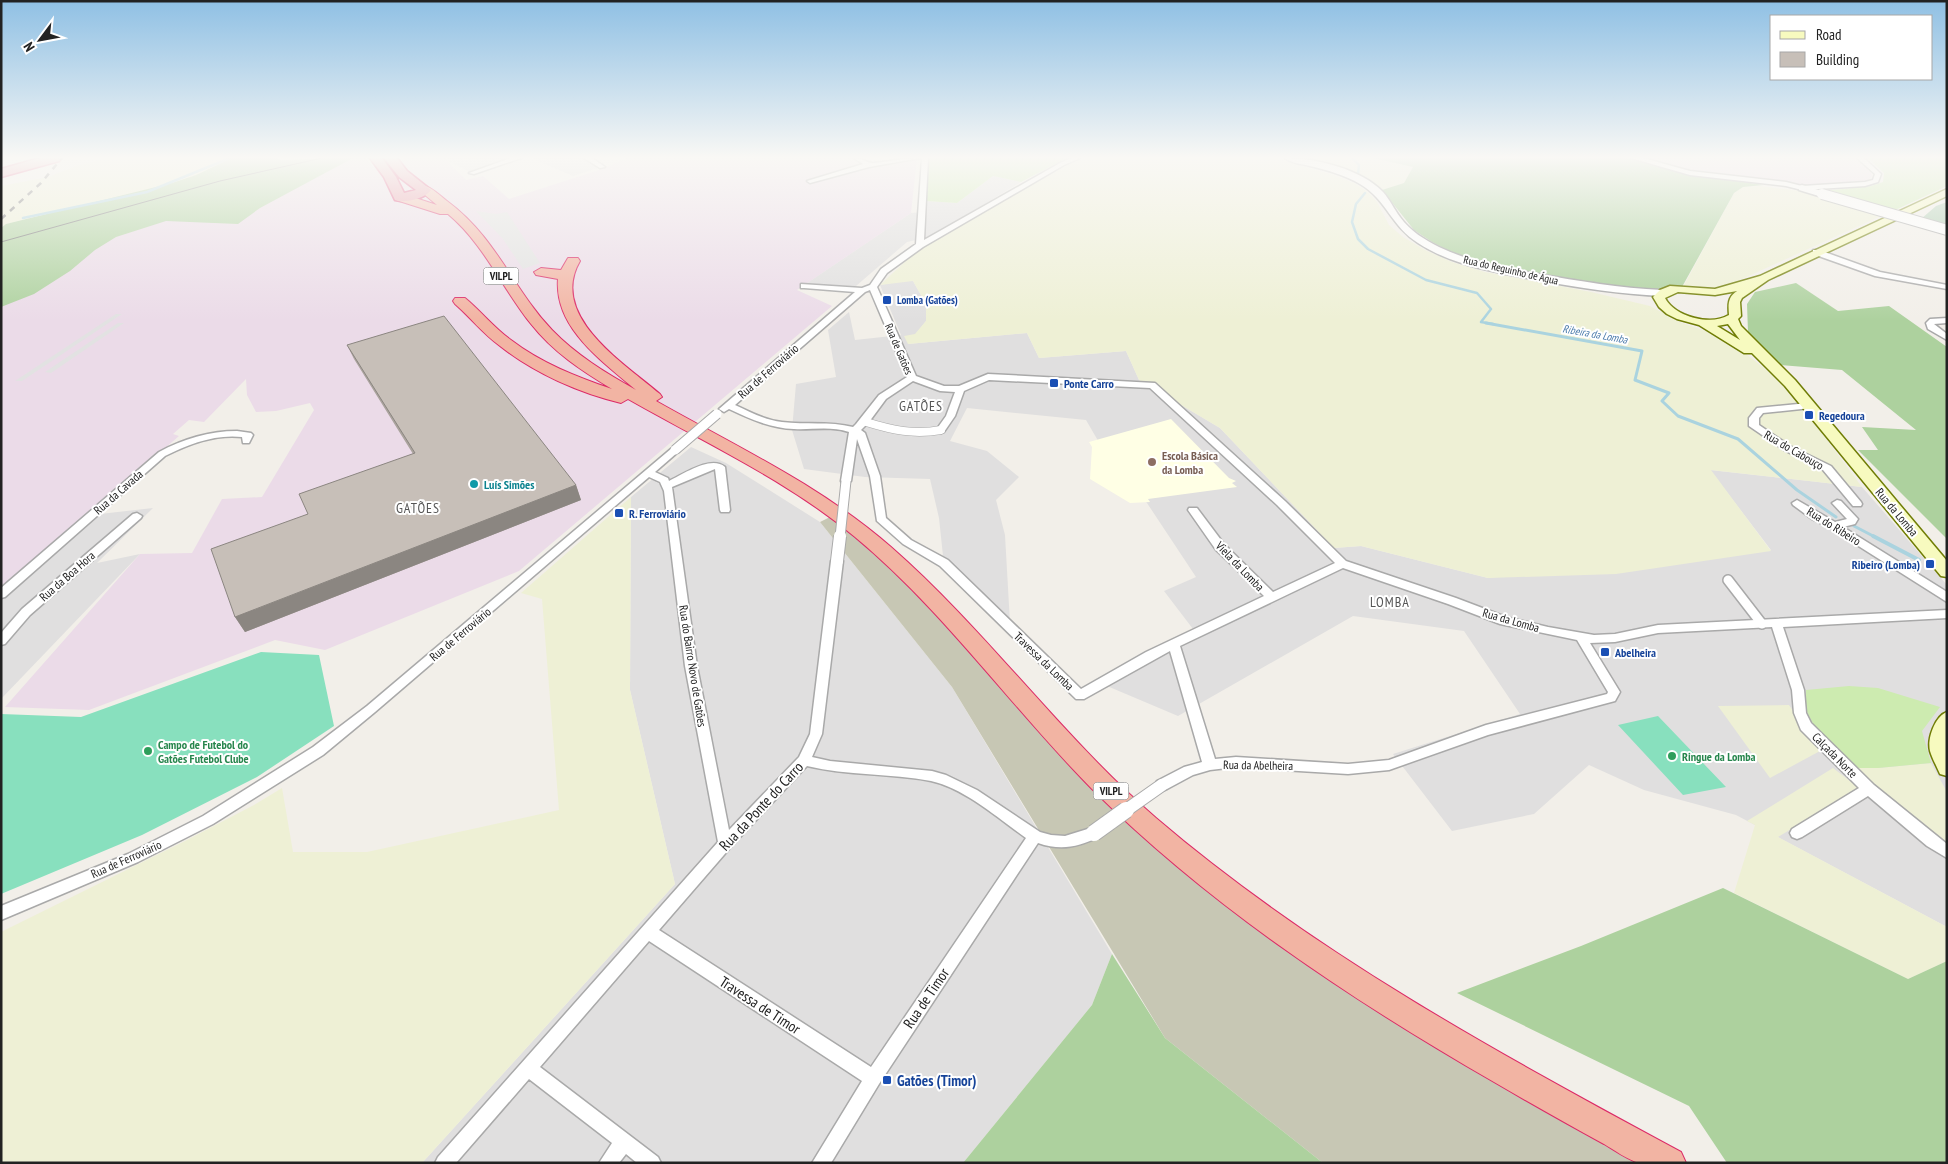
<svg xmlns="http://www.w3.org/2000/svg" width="1948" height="1164" viewBox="0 0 1948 1164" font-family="'PT Sans Narrow',sans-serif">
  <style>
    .residential { fill: #e0dfdf }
    .industrial { fill: #ebdbe8 }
    .education { fill: #ffffe5 }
    .construction { fill: #c7c7b4 }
    .farmland { fill: #eef0d5 }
    .grass { fill: #cdebb0 }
    .forest { fill: #add19e }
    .cemetery { fill: #aacbaf }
    .pitch { fill: #88e0be }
    .parking { fill: #e2e2e2 }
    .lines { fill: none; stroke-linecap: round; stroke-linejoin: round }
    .stream-far2 { stroke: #aad3df; stroke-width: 2.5 }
    .stream-far1 { stroke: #aad3df; stroke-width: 3 }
    .stream { stroke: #aad3df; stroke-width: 4 }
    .pedestrian-far1-casing { stroke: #a9a9a9; stroke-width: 9 }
    .pedestrian-casing { stroke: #a9a9a9; stroke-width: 12 }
    .minor-casing { stroke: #a9a9a9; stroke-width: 3 }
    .tertiary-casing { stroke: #a9a9a9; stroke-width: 3 }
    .secondary-casing { stroke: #707d05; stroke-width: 3 }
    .trunk-casing { stroke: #dc2a67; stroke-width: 2 }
    .motorway-casing { stroke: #dc2a67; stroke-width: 3 }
    .pedestrian-far1 { stroke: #fff; stroke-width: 8 }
    .pedestrian { stroke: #fff; stroke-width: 9 }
    .minor { fill: #fff; fill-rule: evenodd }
    .tertiary { fill: #fff; fill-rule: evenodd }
    .secondary { fill: #f7fabf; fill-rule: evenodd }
    .trunk { fill: #f2b4a3; fill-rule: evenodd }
    .motorway { fill: #e892a2; fill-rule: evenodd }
    .tram { stroke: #707070; stroke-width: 1 }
    .rail { stroke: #707070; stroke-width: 2.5; stroke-dasharray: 6 6; stroke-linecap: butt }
    .minor-bridge-far2-casing { stroke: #a9a9a9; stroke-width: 11; stroke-linecap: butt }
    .minor-bridge-far1-casing { stroke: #a9a9a9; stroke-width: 14; stroke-linecap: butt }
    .minor-bridge-casing { stroke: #a9a9a9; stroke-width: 18; stroke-linecap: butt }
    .tertiary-bridge-casing { stroke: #a9a9a9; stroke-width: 12; stroke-linecap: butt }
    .minor-bridge-far2 { stroke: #fff; stroke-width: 9 }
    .minor-bridge-far1 { stroke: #fff; stroke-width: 12 }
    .minor-bridge { stroke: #fff; stroke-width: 16 }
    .tertiary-bridge { stroke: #fff; stroke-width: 10 }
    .wall { fill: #aba49e }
    .shaded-wall { fill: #8b8681 }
    .building { fill: #c7bfb8; stroke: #8b8681 }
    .transit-dot { fill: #1a4fb4; stroke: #fff; stroke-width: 2 }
    .education-dot { fill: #8d6e63; stroke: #fff; stroke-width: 2 }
    .culture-dot { fill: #0f9aa8; stroke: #fff; stroke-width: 2 }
    .leisure-dot { fill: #2e9e5b; stroke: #fff; stroke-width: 2 }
    .labels { text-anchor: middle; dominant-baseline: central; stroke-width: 4; stroke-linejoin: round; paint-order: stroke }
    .far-street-label { font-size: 11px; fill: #222; stroke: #fff }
    .shield { fill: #fff; stroke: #646464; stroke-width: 1 }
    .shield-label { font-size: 11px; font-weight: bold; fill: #222 }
    .far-transit-label { font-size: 11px; font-weight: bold; fill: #164399; stroke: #fff; text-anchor: start }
    .far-water-label { font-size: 11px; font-style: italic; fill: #4a7aab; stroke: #fff }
    .street-label { font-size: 12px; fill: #222; stroke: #fff }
    .transit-label { font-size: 12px; font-weight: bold; fill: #164399; stroke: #fff; text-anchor: start }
    .education-label { font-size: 12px; font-weight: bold; fill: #785e54; stroke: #fff; text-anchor: start }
    .culture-label { font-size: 12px; font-weight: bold; fill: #0d838f; stroke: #fff; text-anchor: start }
    .leisure-label { font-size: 12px; font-weight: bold; fill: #27864d; stroke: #fff; text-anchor: start }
    .neighbourhood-label { font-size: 14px; letter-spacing: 1px; fill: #555; stroke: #fff }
    .near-street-label { font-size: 15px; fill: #222; stroke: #fff }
    .near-transit-label { font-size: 15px; font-weight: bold; fill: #164399; stroke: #fff; text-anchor: start }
  </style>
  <rect width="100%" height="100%" fill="#f2efe9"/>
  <path class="residential" d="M447,158H521L474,174L444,159Z
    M531,158H591L604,166L573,176Z
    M993,176L1021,182L930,237L907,242L856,286L804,285L911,213L925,212L926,201L957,203Z
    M903,281H913L926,304V321L908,344L1027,333L1039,358L1126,351L1139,380L1220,428L1334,548L1361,546L1488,578L1771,550L1710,470L1862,487L1947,585V927L1736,815L1644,790L1589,765L1534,814L1452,831L1393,754L1520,714L1464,631L1353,616L1178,716L1107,686L1193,629L1164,591L1196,577L1147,503L1104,451L1086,420L967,408L950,441L987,451L1019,477L996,500L1005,535L1010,623L943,556L939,518L930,479L865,477L804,469L792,430L796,384L836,377L828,330L849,312L855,340L901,335L880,285Z
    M691,447L726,463L820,522L952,687L1112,954L1092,1005L963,1163H422L675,884L630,690L631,497Z
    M153,508L97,563L140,554L1,699V600L100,514Z"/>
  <path class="industrial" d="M342,158H366L373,167L406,158H444L466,180L483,176L509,199L602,169L627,158H862L871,162L899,158H917L911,213L797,290L832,306L519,571L325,650L275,640L89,710L5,707L140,554L192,553L222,499L262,497L314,410L310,403L276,411L256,412L247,395L246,379L204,422L189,420L173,434L179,436L1,590V244Z
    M1639,158H1856L1869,169L1872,175L1870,180L1853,184L1805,186L1698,173Z"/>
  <path class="education" d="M1171,419L1229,478L1236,481L1232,483L1237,487L1148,499L1150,502L1130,503L1090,479L1092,447L1089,442Z"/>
  <path class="construction" d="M830,517L863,541L895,570L1112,805L1649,1163H1323L1165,1038L952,687L820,522Z"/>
  <path class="farmland" d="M106,158H232L196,175L172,183L6,224L1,228V186L48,177L76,166Z
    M1088,158H1274L1334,175L1356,184L1369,193L1377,202L1389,225L1403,237L1425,250L1452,262L1485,272L1591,292L1650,306L1682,323L1715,334L1746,354L1786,385L1862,487L1711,470L1771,551L1616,574L1488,578L1361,546L1334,548L1220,428L1139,380L1126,351L1039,358L1027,333L908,344L904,336L915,334L926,321V304L913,281L880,285L923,245L1077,160Z
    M1302,158H1348L1353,163H1359L1363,158H1373L1413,167L1404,183L1382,190L1361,177L1341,169Z
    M1760,186L1800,191L1883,215L1720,289L1710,290L1683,287L1734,193L1743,187Z
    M631,497L630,690L675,884L422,1163H1V932L185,841L254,805L282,788L293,852H367L559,810L542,599L521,593Z
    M1789,705L1820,751L1770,778L1718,706Z
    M1931,763L1947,792V845L1915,823L1854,768H1878Z
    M1833,768L1859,788L1778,837L1947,927V961L1908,979L1734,893L1755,825L1747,821Z"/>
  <path class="grass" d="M927,158H1069L1063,160L1021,182L993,176L957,203L926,201Z
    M1868,158H1947V186L1891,212L1823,191L1871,186L1883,182L1884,173Z
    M1849,686L1878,688L1940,707L1922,731L1931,763L1878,768H1854L1816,730L1805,708L1806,690Z"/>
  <path class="forest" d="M232,158H276L281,160L353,158L260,208L238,224L166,221L116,237L95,250L70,271L34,294L1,307V228L6,224L172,183L196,175Z
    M1373,158H1626L1681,173L1764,185L1743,187L1734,193L1682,287L1645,291L1613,288L1498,267L1457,255L1432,242L1414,230L1382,190L1404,183L1413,167Z
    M1796,283L1838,311L1889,306L1947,347V539L1858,450H1878L1862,427L1916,430L1842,370L1780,365L1748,332L1747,304L1755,292Z
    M1723,888L1908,979L1947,961V1163H1727L1689,1106L1457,993L1581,946Z
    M1112,954L1165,1038L1323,1163H963L1092,1005Z"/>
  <path class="cemetery" d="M1947,202V227L1921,219L1936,206Z"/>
  <path class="pitch" d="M261,652L319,655L334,726L257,777L142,835L1,894V714L81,717Z
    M1658,716L1726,787L1683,795L1618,725Z"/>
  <path class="parking" d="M476,211L496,214L507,212L540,263L523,269L503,239Z
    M116,314H122L22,381H15Z
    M118,323H124L51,373L45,372Z"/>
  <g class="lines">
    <path class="stream-far2" d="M1352,158L1359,165L1358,174
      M1365,193L1356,204L1352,222L1358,239L1368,249L1426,280L1477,293L1491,309L1481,322L1493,324
      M23,218L147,192L230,158"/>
    <path class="stream-far1" d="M1486,323L1642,351L1635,380L1669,393L1662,401L1678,416L1738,439L1797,490L1836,517
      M1854,526L1875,537"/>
    <path class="stream" d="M1873,536L1919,560"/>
    <defs>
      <path id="pedestrian-far1" d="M866,422C892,430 914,435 941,430"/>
      <path id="pedestrian" d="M1728,580L1762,624"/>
      <path id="minor" d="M511,158H521L474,174L469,173Z
        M584,158H592L605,167L600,168Z
        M854,158C862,158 867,163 873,163C889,162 904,158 920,158L869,167L810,183L807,181L863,164Z
        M922,158H928L924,240L1060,163L1071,158H1080L1064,165L923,247L887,273L877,287L916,376L944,386H959L988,374L1155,383L1285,501L1346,561L1456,598L1506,617L1548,627L1594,635L1615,634L1658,625L1947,610V618L1783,627L1804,690L1806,713L1811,723L1874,785L1947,844V858L1927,846L1868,796L1802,837L1797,839L1792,837L1790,833L1792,829L1859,788L1801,730L1794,713L1792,690L1772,627L1658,633L1615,642L1590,643L1620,692L1615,701L1488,735L1389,770L1348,774L1236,767L1210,770L1193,775L1167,789L1162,791L1157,789L1155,785L1157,781L1184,767L1202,762L1170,651L1084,699H1076L940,566L903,544L877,521L870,476L857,439L851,481L846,484L842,483L841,481L849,432C831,426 812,430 794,429C770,428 750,419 729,409L724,412L719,409L855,292L804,288H801V284L862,288L870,285L881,269L916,244ZM870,290L907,377L879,395L856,424L853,427C829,421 806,425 782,422C765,420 750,412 735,405L865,292ZM989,380L1150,388L1277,505L1335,563L1273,592L1224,544L1197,508H1189L1188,510L1216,550L1264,596L1146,652L1081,689L948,560L911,540L886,518L880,476L865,433L861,430L869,422L886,399L913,381L940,391L955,392L946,416L936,430L941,433L944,432L955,416L964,391ZM1343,568L1448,604L1500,624L1577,640L1608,692L1607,694L1486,725L1389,760L1348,764L1236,757L1215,759L1180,646Z
        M1631,158H1643L1690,171L1786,182L1802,186L1865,182L1873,180L1875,174L1857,158H1864L1881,174L1878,182L1865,186L1802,190L1786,186L1690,175Z
        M1813,250H1819L1880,272L1947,285V289L1875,276L1813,254Z
        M1947,318V323L1934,324L1947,334V340L1928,329L1926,323L1930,319Z
        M1808,403L1813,406L1811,408L1763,413L1759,418V425L1790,446L1831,466L1861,502L1862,504L1861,506H1853L1823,470L1784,450L1749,426V418L1757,408Z
        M237,431L251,433L253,435L249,443H243L242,437C215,434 189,444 165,456L5,597L1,598V588L159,452C183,439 209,431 237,431Z
        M675,447L678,448L680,450L678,452L655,472L668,478L669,481C684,474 711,455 725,467L730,510L729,512H721L720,510L715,469L672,487L697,666L729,830L799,757L810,734L831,561L837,557L843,561L822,734L812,757L830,761L932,771L946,775L977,790L1040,832L1051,835L1065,836L1094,827L1099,829L1101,833L1099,837C1078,847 1061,851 1038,843L879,1084L831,1163H812L862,1081L649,941L540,1067L658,1157L661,1163H637L626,1154L619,1163H599L612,1143L529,1079L456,1163H435L438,1157L718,842L685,666L664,491L660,482L649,477L375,712L323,755L213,824L138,862L1,920V906L128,854L203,816L313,747L367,706L672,448ZM807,766C848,776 890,773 931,781C964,788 999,819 1026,838L871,1067L659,930L730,848Z
        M1797,500L1835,522L1847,519L1832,503L1837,500L1841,501L1858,519L1855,524L1843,527L1947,592V602L1830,528L1812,519L1793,505L1792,503Z
        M137,513L142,516L141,518L30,615L5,644L1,645V633L22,609L133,514Z"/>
      <path id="tertiary" d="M1285,158C1316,158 1361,169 1383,192C1390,200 1394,209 1400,217C1410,231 1425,240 1439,247C1470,262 1504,268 1538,274C1579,281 1620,288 1662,290L1667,293L1662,296C1620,294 1579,288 1537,280C1497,272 1453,266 1418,243C1392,227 1386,199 1360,184C1345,175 1327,170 1310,166C1302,164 1291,163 1285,158Z
        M1802,185L1825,192L1827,194L1822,197L1799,190V186Z"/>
      <path id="secondary" d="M1947,189V196L1768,280L1742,298L1740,302L1741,316L1738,319L1741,326L1795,380L1947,561V577L1941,576L1785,386L1752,353H1744L1699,325L1677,319L1667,314L1659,307L1653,297L1660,290L1670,286L1715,289L1760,276ZM1737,291C1728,297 1728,304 1729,315C1711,326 1675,317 1665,298L1678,292L1715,295ZM1728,324L1740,340L1717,326Z
        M1947,712V776L1940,774C1937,767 1932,758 1930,751C1927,739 1935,716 1947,712Z"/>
      <path id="trunk" d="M425,186C433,188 440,196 447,201C497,238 512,288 552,330C576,355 606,373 636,390C602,361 554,328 558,279L536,275L534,272L541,268L561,270L568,258H578L580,261C548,316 624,363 660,394L662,397L656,401C737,447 820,485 891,547C986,630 1060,735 1156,818C1315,954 1498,1053 1681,1152L1686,1163C1671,1163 1653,1164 1639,1163C1628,1160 1614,1150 1604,1144C1567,1124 1530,1103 1494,1082C1350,999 1210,906 1092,789C1011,707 944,611 855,537C787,480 705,443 628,399L621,403C579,393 534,373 500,346C483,334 470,317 455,304L453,301L455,298H465C481,311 494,328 511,340C541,363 577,377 612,389C582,371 553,352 531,324C502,288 484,244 448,214H440L396,200L394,197L400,193L437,205L419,190Z"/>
      <path id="motorway" d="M40,158H61L59,161L1,177V169Z
        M370,158H382L396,177L404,193L416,190L399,177L384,158H397L407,171L431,190C424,199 407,203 395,200L384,177Z"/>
    </defs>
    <use href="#pedestrian-far1" class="pedestrian-far1-casing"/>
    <use href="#pedestrian" class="pedestrian-casing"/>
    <use href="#minor" class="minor-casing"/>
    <use href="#tertiary" class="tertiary-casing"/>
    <use href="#secondary" class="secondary-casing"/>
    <use href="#trunk" class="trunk-casing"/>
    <use href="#motorway" class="motorway-casing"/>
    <use href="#pedestrian-far1" class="pedestrian-far1"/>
    <use href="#pedestrian" class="pedestrian"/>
    <use href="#minor" class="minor"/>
    <use href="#tertiary" class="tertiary"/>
    <use href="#secondary" class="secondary"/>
    <use href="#trunk" class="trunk"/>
    <use href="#motorway" class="motorway"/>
    <path class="tram" d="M1,242L220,181L322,158"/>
    <path class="rail" d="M1,219L41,183L62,158"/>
    <defs>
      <path id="minor-bridge-far2" d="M675,450L717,414
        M840,537L846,481"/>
      <path id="minor-bridge-far1" d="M837,561L840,536
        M1125,811L1162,785"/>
      <path id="minor-bridge" d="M1094,833L1126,810"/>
      <path id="tertiary-bridge" d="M1822,194L1947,230"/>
    </defs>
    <use href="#minor-bridge-far2" class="minor-bridge-far2-casing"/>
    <use href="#minor-bridge-far1" class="minor-bridge-far1-casing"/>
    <use href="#minor-bridge" class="minor-bridge-casing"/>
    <use href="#tertiary-bridge" class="tertiary-bridge-casing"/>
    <use href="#minor-bridge-far2" class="minor-bridge-far2"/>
    <use href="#minor-bridge-far1" class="minor-bridge-far1"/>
    <use href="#minor-bridge" class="minor-bridge"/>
    <use href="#tertiary-bridge" class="tertiary-bridge"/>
  </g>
  <path class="wall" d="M347,345L576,485L581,500L245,632L235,617L308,514L413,454L354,359Z"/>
  <path class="shaded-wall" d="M576,485L581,500L245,632L235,617Z"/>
  <path class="building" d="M444,316L576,485L235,617L211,549L308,514L299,494L415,453L347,345Z"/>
  <linearGradient id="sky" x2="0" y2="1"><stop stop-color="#8fc0e4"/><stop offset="0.49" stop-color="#f9f8f5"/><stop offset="1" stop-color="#f9f8f5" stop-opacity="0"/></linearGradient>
  <rect width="1948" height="321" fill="url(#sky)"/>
  <g class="transit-dot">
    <rect x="882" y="295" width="10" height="10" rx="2.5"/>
    <rect x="1049" y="378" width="10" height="10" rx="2.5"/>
    <rect x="1804" y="410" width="10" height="10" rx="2.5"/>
    <rect x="614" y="508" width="10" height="10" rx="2.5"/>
    <rect x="1925" y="559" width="10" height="10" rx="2.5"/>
    <rect x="1600" y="647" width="10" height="10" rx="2.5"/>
    <rect x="882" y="1075" width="10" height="10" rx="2.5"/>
  </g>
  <circle class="education-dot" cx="1152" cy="462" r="5"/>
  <circle class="culture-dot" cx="474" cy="484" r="5"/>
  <g class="leisure-dot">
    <circle cx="148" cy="751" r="5"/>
    <circle cx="1672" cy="756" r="5"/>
  </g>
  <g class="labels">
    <g class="far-street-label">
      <text transform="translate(1511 270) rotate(13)">Rua do Reguinho de Água</text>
      <text transform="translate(899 349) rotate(67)">Rua de Gatões</text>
    </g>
    <g class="shield">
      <rect x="483.5" y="267.5" width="35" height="17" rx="4"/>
      <rect x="1093.5" y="782.5" width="35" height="17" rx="4"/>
    </g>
    <g class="shield-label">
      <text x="501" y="276">VILPL</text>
      <text x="1111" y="791">VILPL</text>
    </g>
    <g class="far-transit-label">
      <text x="897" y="300">Lomba (Gatões)</text>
    </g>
    <g class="far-water-label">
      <text transform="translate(1595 334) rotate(10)">Ribeira da Lomba</text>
    </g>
    <g class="street-label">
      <text transform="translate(768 371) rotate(-41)">Rua de Ferroviário</text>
      <text transform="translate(1794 450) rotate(30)">Rua do Cabouço</text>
      <text transform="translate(118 492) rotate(-41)">Rua da Cavada</text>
      <text transform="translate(1897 512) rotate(50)">Rua da Lomba</text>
      <text transform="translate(1834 526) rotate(32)">Rua do Ribeiro</text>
      <text transform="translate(1240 566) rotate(46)">Viela da Lomba</text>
      <text transform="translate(67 576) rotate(-41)">Rua da Boa Hora</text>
      <text transform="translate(1511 620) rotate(16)">Rua da Lomba</text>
      <text transform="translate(460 634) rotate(-40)">Rua de Ferroviário</text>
      <text transform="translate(1044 661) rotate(44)">Travessa da Lomba</text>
      <text transform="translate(693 666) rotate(81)">Rua do Bairro Novo de Gatões</text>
      <text transform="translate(1835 755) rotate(45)">Calçada Norte</text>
      <text transform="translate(1258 765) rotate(1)">Rua da Abelheira</text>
      <text transform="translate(126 859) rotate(-24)">Rua de Ferroviário</text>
    </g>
    <g class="transit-label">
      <text x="1064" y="383">Ponte Carro</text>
      <text x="1819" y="415">Regedoura</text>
      <text x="629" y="513">R. Ferroviário</text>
      <text x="1920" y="564" text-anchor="end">Ribeiro (Lomba)</text>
      <text x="1615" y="652">Abelheira</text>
    </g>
    <g class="education-label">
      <text x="1162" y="455">Escola Básica<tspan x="1162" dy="14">da Lomba</tspan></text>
    </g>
    <g class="culture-label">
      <text x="484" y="484">Luís Simões</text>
    </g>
    <g class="leisure-label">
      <text x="158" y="744">Campo de Futebol do<tspan x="158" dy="14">Gatões Futebol Clube</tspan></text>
      <text x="1682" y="756">Ringue da Lomba</text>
    </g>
    <g class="neighbourhood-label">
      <text x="921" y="406">GATÕES</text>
      <text x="418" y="508">GATÕES</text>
      <text x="1390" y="602">LOMBA</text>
    </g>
    <g class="near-street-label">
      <text transform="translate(761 806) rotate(-47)">Rua da Ponte do Carro</text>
      <text transform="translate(926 998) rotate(-56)">Rua de Timor</text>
      <text transform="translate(760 1005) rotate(33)">Travessa de Timor</text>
    </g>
    <g class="near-transit-label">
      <text x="897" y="1080">Gatões (Timor)</text>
    </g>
  </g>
  <rect width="1948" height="1164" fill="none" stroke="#222222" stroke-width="5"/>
  <rect x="1770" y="15" width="162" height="65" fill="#ffffff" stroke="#a7a7a7"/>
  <rect x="1780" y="31" width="25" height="8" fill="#f7fabf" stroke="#a7a7a7"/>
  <text x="1816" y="40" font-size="15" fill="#222222">Road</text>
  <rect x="1780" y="52" width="25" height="15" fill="#c7bfb8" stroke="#a7a7a7"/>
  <text x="1816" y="65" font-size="15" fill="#222222">Building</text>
  <g transform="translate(40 40) rotate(238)" stroke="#ffffff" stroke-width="4" paint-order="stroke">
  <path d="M0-4L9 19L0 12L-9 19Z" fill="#222222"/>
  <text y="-8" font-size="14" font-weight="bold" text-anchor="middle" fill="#222222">N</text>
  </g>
</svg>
